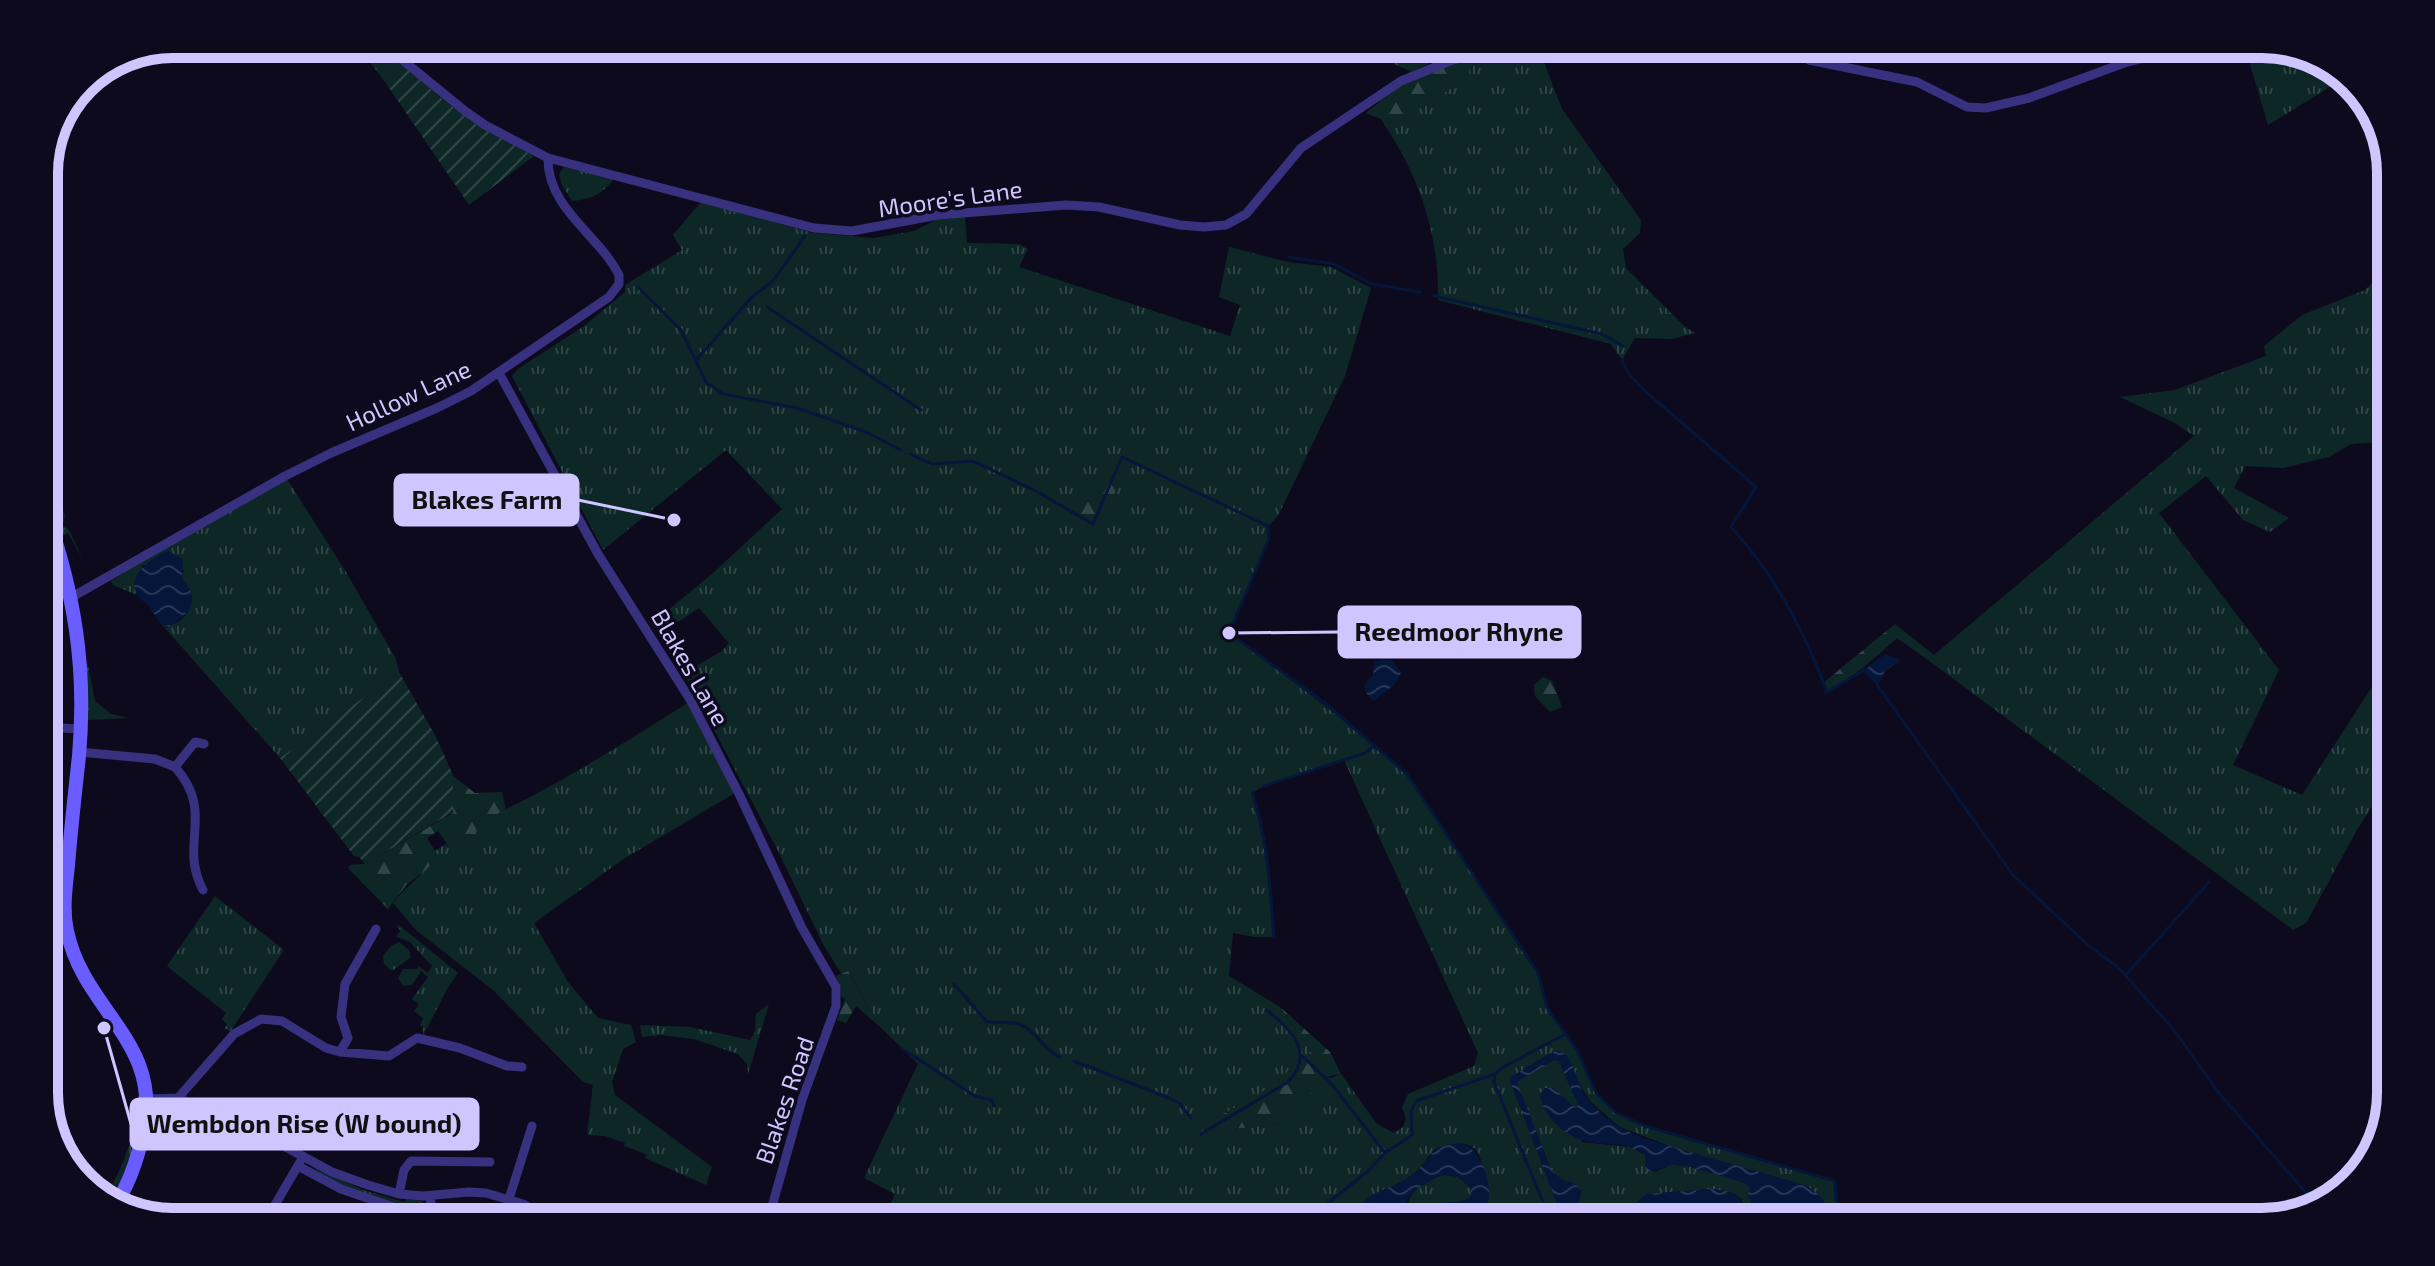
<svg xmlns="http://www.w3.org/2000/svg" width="2435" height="1266" viewBox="0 0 2435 1266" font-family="'Exo 2',sans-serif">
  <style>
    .grass { fill: url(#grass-tufts); fill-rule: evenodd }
    .forest { fill: url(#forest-firs) }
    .garden { fill: url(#garden-furrows) }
    .water { fill: url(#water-waves) }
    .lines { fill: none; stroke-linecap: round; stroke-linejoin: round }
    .stream { stroke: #05163b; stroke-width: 3 }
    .street { stroke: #383180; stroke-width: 9 }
    .secondary { stroke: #695dff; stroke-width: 14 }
    .labels { text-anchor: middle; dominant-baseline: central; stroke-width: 7; stroke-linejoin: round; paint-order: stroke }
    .street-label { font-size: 24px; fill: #cfc6ff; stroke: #0e0a1d }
    .rim { fill: none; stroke: #cfc6ff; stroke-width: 10 }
    .leader { fill: none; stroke: #cfc6ff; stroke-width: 3 }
    .callout-dot { fill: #cfc6ff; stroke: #0e0a1d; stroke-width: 3 }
    .callout { fill: #cfc6ff; stroke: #cfc6ff; stroke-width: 3 }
    .callout-label { font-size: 26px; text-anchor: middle; font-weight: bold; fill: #111 }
  </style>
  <defs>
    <pattern id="grass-tufts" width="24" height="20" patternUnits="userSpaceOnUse" patternTransform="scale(2)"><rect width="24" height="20" fill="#0d2727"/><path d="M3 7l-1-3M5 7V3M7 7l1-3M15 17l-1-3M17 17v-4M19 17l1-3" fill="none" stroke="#2f4547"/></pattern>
    <pattern id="forest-firs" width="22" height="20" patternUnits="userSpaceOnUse" patternTransform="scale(2)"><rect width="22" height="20" fill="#0d2727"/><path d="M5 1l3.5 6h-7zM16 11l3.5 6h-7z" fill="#2f4547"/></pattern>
    <pattern id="garden-furrows" width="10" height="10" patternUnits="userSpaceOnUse" patternTransform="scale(2)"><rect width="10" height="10" fill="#0d2727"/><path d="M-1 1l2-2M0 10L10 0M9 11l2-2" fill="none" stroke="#2f4547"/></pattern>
    <pattern id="water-waves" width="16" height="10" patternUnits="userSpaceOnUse" patternTransform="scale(2)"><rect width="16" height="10" fill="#05163b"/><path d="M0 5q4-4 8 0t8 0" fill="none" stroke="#283658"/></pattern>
  </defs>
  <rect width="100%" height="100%" fill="#0e0a1d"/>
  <path class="grass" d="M356,44H380L406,67L385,82Z
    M1526,44H1537L1562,109L1641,220L1640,233L1623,249L1626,268L1684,326L1695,333L1671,339L1635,338L1622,360L1611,344L1438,300C1440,238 1419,175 1384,124L1413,113L1470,58Z
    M2122,44H2203L2127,62Z
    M2244,44H2262L2319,58L2350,84L2333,85L2268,125Z
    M564,167L614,179C601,195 592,199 572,201L562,185L559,174Z
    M701,202L813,233L874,238L914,231L938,219L965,216L967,243L1019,244L1028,249L1019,267L1230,336L1240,305L1219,297L1229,247L1288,262L1331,267L1371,288L1345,376L1278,516L1268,526L1269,539L1230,633L1372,742L1407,774L1538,973L1547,1008L1577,1050L1596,1093L1615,1112L1645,1126L1835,1181L1836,1199L1844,1222H1832L1827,1208L1618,1126L1590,1101L1560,1051L1553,1052L1509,1078L1564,1222H1453L1474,1220L1484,1214C1484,1196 1490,1146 1464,1144C1456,1143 1446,1146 1438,1147C1427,1155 1423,1168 1412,1175C1394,1188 1372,1191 1357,1208L1360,1222H882L895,1194L864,1178L918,1064L879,1026L849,972L841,973L824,946L778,851L684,673L722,651L729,643L699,608L663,632L656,620L712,574L782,509L726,450L603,550L512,376L518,369L584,326L625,292V285L682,250L673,235ZM1344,760L1478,1053L1474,1066L1408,1094L1402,1107L1406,1119L1403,1127L1394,1133L1377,1124L1341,1074L1331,1078L1325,1076L1285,1123L1234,1129L1204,1125L1283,1080L1295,1059L1313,1055L1280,1007L1229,976L1233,933L1254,937H1274C1270,889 1268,839 1252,793L1264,786Z
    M2391,263V441L2351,444L2329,457L2283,468L2245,466L2234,488L2289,518L2270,532L2243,520L2206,476L2159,513L2279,670L2233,765L2302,795L2379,676L2391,672V777L2358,828L2306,923L2293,930L1928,660L2194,436L2175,423L2120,397L2175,390L2266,356L2264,346L2302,315L2365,290Z
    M44,464L65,515L63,525L69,530L83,559L68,533L61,537L44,487Z
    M287,479L346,572L396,659L399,672L280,758L157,619L166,627C193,619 198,598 182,578L184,570L143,565L137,579V595L113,585L111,581L169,545Z
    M87,659L95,701L111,714L129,718L87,720Z
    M691,701L735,793L625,858L534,923L568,982L598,1018L631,1025L636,1042L623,1049L612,1082L615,1095L712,1167L706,1185L645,1158L646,1154L624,1146L625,1143L605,1136L587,1135L593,1085L583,1082L494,991L416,930L393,903C406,886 423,875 436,858L435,851L447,843L476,835L478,822C552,790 622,744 691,701Z
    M215,896L284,950L230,1032L225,1028L227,1024L222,1019L226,1013L167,966Z
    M399,925L458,973L448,987L423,1036V1027L420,1026L423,1018L414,1011L419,1004L412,999L428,977L421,971L412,985L403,986L398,978L403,969H417L419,966L428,973L432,966L409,941L396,937L401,931L397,927Z
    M399,942L409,950L411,957L392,971L384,964L383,956L391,946Z
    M769,1004L748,1074L747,1064L738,1054L694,1039L661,1035L642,1037L640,1025L690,1027L750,1040L755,1032L756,1014Z
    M1554,1060L1559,1061L1578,1105L1576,1108L1560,1096L1582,1142L1630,1147L1645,1155V1165L1654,1172L1672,1165L1687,1166L1742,1182L1750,1187L1751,1204L1769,1219L1778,1222H1753L1741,1199L1734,1193L1711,1189L1647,1194L1611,1222L1581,1221L1577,1216L1573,1183L1559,1179L1551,1169L1517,1086L1516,1081L1520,1078Z
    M142,1093C139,1127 133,1155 119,1185L110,1188L84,1176L86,1174L105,1184L113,1183C128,1155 136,1128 137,1097Z
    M314,1168L366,1191L404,1202L407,1199L422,1201L429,1211L425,1222H420L423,1204L416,1202L407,1208C377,1198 337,1190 314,1168Z
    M1439,1174L1458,1177L1471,1188V1196L1464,1202L1450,1203L1429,1218L1447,1222H1396L1408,1217C1405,1192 1419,1187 1439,1174Z"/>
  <path class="forest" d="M1382,44H1437L1443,56L1412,72L1394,64Z
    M1470,58L1469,77L1413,113L1384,124L1381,119L1366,113L1400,85Z
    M1116,462L1124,469L1102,516L1086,526L1062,511L1061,502Z
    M1895,624L1934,655L1928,660L1897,638L1864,667L1826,694L1823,683Z
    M1543,677L1552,681L1562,707L1550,712L1535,696L1534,685Z
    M453,776L475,793L502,792L506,810L478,822L476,835L447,843L438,831L427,838L435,851L436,858L426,870L407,884L388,909L348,868L350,865L365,864L453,813Z
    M848,971L879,1026L856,1006L846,1023L837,1020L845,999L841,996V989L836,976Z
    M1280,1007L1330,1052L1341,1074L1325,1077L1285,1123L1234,1129L1212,1144L1201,1134L1204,1125L1282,1080L1295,1059L1313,1055Z"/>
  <path class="garden" d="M406,67L442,99L477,125L534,156L469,205L385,82Z
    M399,672L436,737L453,775V812L365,864L359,857L354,856L280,758Z"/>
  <path class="water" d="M168,551L183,559L182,578C201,601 191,612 169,627C158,623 154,613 147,604C144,601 139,599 137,595C126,573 153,558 168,551Z
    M1885,654L1901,660L1885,671L1878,686L1863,671Z
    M1381,660H1391L1401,673L1395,684L1374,701C1363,692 1361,684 1373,675L1375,662Z
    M1560,1051C1574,1058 1575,1077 1582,1090C1595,1114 1619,1127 1642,1138L1808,1186L1823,1199L1832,1222C1800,1222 1776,1228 1751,1204V1199L1747,1198L1750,1187L1742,1182L1687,1166L1672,1165L1649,1172L1645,1168V1155C1615,1134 1586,1156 1553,1121C1546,1114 1541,1104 1540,1094L1545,1088H1553L1576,1108L1578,1105L1559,1061L1554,1060L1517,1082L1551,1169C1562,1184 1573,1179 1582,1191L1576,1210L1577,1216L1585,1222H1564L1509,1078L1553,1052Z
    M1458,1143C1487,1145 1500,1207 1478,1218C1464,1226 1444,1221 1429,1218L1426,1216C1432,1195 1457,1208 1471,1196V1188C1458,1171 1443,1172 1427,1183C1420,1187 1411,1191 1408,1199C1405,1205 1408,1212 1408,1217L1396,1222H1360L1357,1213L1360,1204L1374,1194L1405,1180L1418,1170L1438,1147Z
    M1711,1189C1748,1192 1735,1200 1753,1222H1733C1718,1207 1703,1208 1687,1222H1611L1647,1194Z"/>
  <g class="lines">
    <path class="stream" d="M2138,53L2174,44
      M2338,74L2341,85
      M1289,257L1334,264L1372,284L1420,292
      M638,287L681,330L706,382L723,394L797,408L866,432L901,450
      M1434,296L1602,334L1623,346
      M767,307L921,410
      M697,359L751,298L773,281L805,236
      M1622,360L1628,373L1644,390L1756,487L1731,527C1774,574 1805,632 1827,692L1866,669
      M910,454L932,464L973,461L1036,491L1093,524L1122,457L1268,526L1269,539L1229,633L1325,703L1407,774L1538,973L1547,1008L1577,1050L1596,1093L1615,1112L1645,1126L1835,1181L1836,1199L1844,1222
      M1877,685L2013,875L2087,944L2120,969L2177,1034L2218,1092L2316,1204
      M1264,786L1365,753L1375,745
      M1252,793C1268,839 1270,889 1274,937
      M2126,975L2209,882
      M954,984L986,1021C997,1024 1009,1021 1019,1024C1037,1030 1043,1050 1060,1057
      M901,1048L975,1096L992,1100L994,1106
      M1302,1056L1330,1082L1385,1153
      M1074,1061L1164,1096L1179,1103L1191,1118
      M1201,1134L1288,1082C1316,1052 1291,1030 1267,1010
      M2312,1207L2361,1169
      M1334,1222L1329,1211L1328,1203L1368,1171L1385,1153L1412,1135L1411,1112L1416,1101L1495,1074
      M1551,1222L1494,1082L1495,1074L1503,1067L1564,1035"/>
    <path class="street" d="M383,44L465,111L485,125L548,158L814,228L852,231L938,215L1066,205L1099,207L1180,225L1204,227L1226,225L1246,214L1301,148L1401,81L1450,61L1504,44
      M1785,44L1809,60L1917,82L1967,107L1986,108L2029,98L2127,62L2202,44
      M499,373L598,554L691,701L740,796L802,928L836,987V1006L802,1100L771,1210L781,1222
      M72,597L285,476L331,453L437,408L471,391L609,297L619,284V275C599,235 547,208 548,158
      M44,727L80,729
      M79,752L155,759L175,767L195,742L204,744
      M175,767C216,813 178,843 203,890
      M340,1052L348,1038L341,1017L345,984L376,929
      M178,1098L234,1034L261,1019L282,1021L326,1048L340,1052L389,1056L417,1038L460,1048L507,1066L522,1067
      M147,1099L178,1098L269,1138L332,1172L368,1185L399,1194L423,1196L469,1192L486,1193L523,1204L556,1222
      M298,1166L341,1189L416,1215
      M85,1182L118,1201
      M399,1194L404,1170L411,1161L490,1162
      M509,1199L532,1126
      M265,1222L300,1162
      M429,1222L432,1211L430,1196"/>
    <path class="secondary" d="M44,506C74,591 87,665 79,756C75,792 71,828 68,865C66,886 62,909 67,931C84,1012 164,1042 143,1134C137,1161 129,1185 114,1207"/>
  </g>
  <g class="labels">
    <g class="street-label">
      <text transform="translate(950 198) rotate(-8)">Moore's Lane</text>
      <text transform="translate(408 395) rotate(-25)">Hollow Lane</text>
      <text transform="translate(691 667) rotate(60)">Blakes Lane</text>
      <text transform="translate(784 1100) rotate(-71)">Blakes Road</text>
    </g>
  </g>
  <path d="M0 0H2435V1266H0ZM173 58H2262A115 115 0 0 1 2377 173V1093A115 115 0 0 1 2262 1208H173A115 115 0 0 1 58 1093V173A115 115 0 0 1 173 58Z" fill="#0e0a1d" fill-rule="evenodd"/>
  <path class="rim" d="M173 58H2262A115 115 0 0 1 2377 173V1093A115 115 0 0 1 2262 1208H173A115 115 0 0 1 58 1093V173A115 115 0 0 1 173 58Z"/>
  <path class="leader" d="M674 520L578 500M1229 633L1339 632M104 1028L131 1124"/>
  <g class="callout-dot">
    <circle cx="674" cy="520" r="8"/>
    <circle cx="1229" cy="633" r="8"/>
    <circle cx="104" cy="1028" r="8"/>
  </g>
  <g class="callout">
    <rect x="395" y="475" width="183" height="50" rx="8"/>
    <rect x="1339" y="607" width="241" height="50" rx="8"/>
    <rect x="131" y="1099" width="347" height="50" rx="8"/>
  </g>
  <g class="callout-label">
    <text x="487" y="509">Blakes Farm</text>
    <text x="1459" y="641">Reedmoor Rhyne</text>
    <text x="304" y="1133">Wembdon Rise (W bound)</text>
  </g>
</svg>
